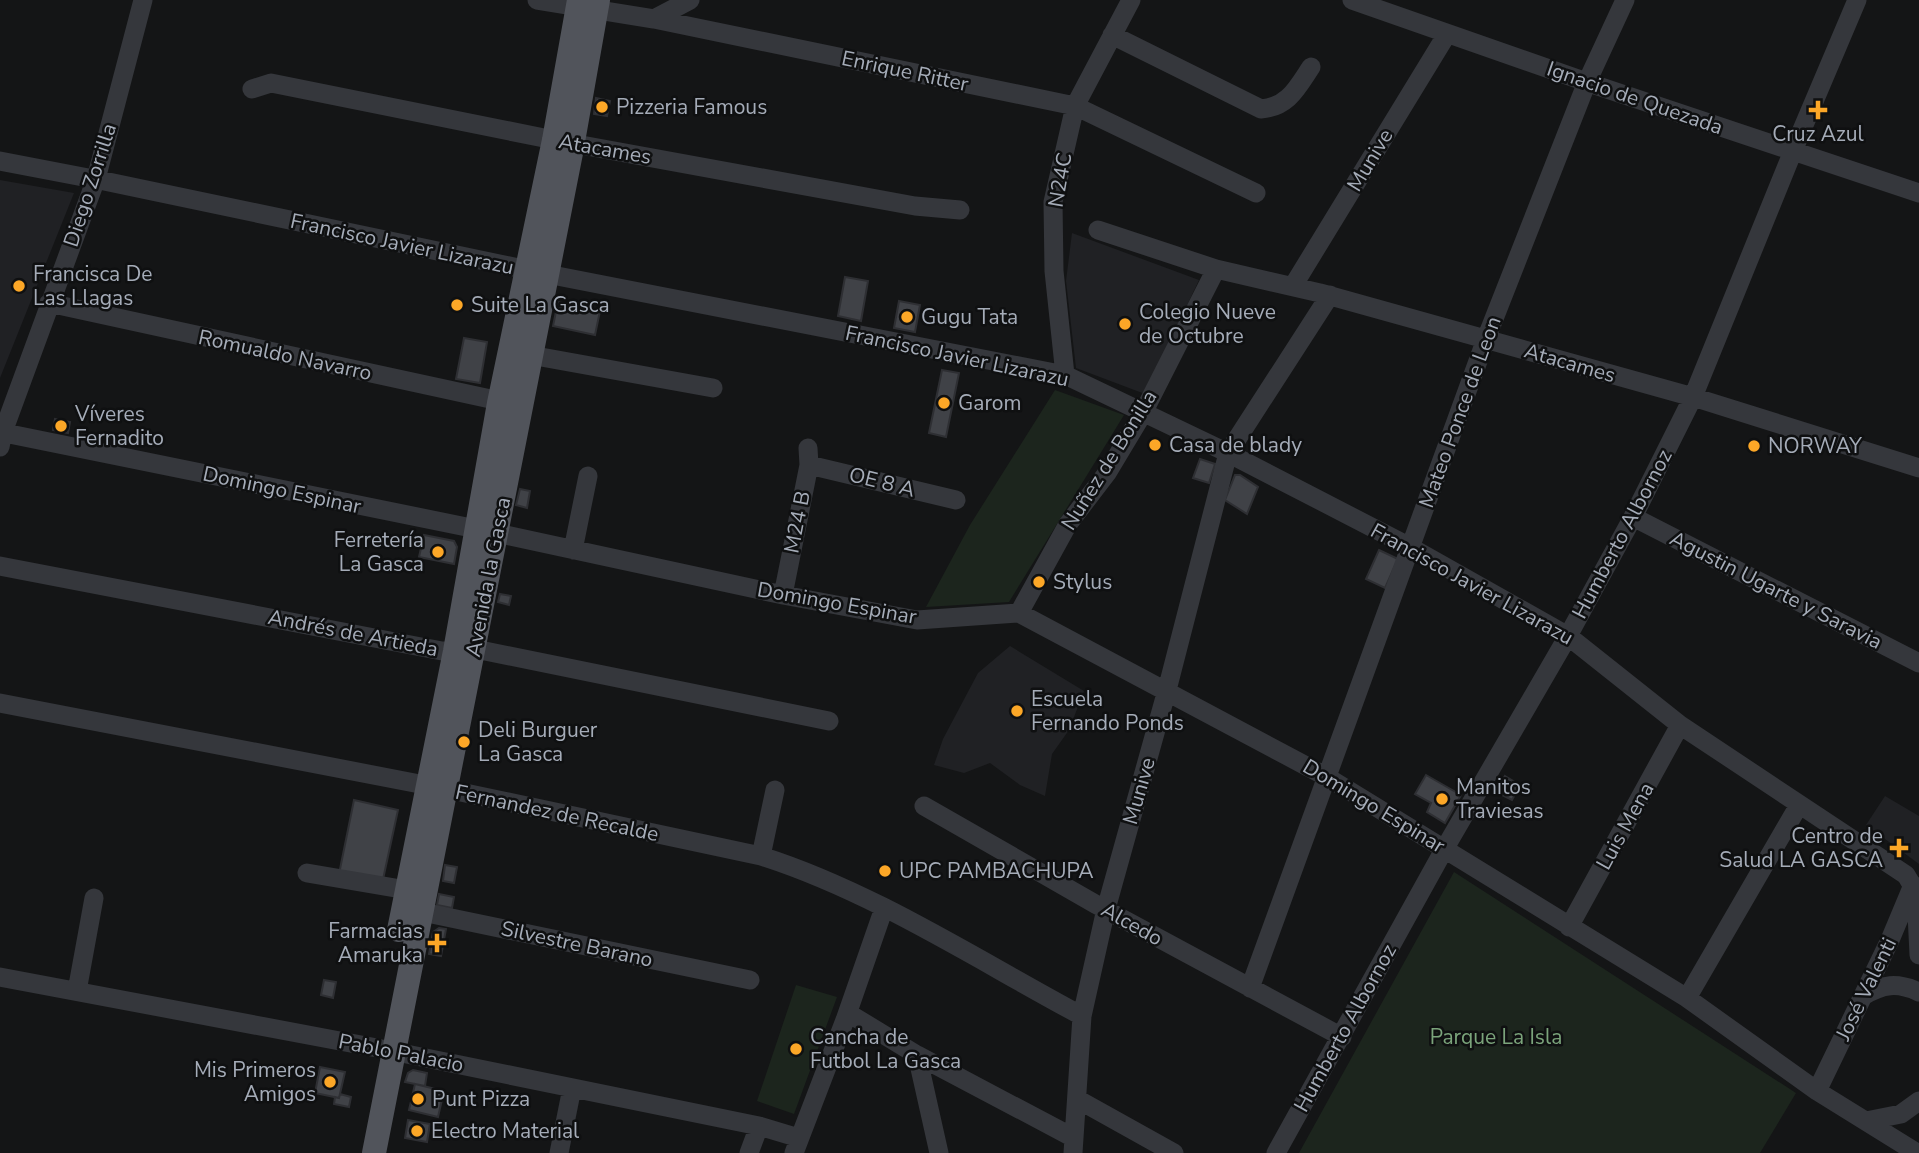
<svg xmlns="http://www.w3.org/2000/svg" width="1919" height="1153" viewBox="0 0 1919 1153" font-family="'Nunito Sans',sans-serif">
  <style>
    .built { fill: #202124 }
    .green { fill: #1c251d }
    .building { fill: #404247; stroke: #2e2f33; stroke-width: 2 }
    .lines { fill: none; stroke-linecap: round; stroke-linejoin: round }
    .minor { stroke: #35373c; stroke-width: 19 }
    .major { stroke: #51545b; stroke-width: 24 }
    .poi-dot { fill: #fca727; stroke: #0f1011; stroke-width: 2.5 }
    .labels { text-anchor: middle; dominant-baseline: central; stroke-width: 5; stroke-linejoin: round; paint-order: stroke }
    .street-label { font-size: 21px; fill: #a5acb8; stroke: #0f1011 }
    .poi-label { font-size: 21px; fill: #a5acb8; stroke: #0f1011; text-anchor: start }
    .park-label { font-size: 21px; fill: #7ba47b; stroke: #0f1011 }
  </style>
  <rect width="100%" height="100%" fill="#141516"/>
  <path class="built" d="M0,180L74,193L0,378Z
    M1072,233L1199,280L1145,394L1076,368L1066,281Z
    M1010,646L1084,691L1069,730L1052,754L1045,796L1020,785L990,763L964,773L934,765L943,739L978,673Z
    M1885,796L1919,816V864L1866,825Z"/>
  <path class="green" d="M1055,390L1124,415L1009,602L926,607L970,525Z
    M1454,872L1796,1093L1760,1153H1299Z
    M796,985L837,997L794,1114L757,1101Z"/>
  <path class="building" d="M596,98L610,101L607,116L594,114Z
    M845,277L868,281L861,321L838,316Z
    M899,301L920,305L915,332L894,328Z
    M558,302L600,311L595,335L553,326Z
    M464,338L487,342L480,383L456,379Z
    M942,370L959,373L946,437L929,433Z
    M55,419L70,422L68,433L53,430Z
    M1200,459L1215,464L1209,483L1193,478Z
    M1235,475H1240L1258,487L1247,514L1225,500Z
    M520,489L530,491L527,508L516,505Z
    M424,535L454,541L457,547L454,564L419,557Z
    M1379,550L1398,559L1385,588L1366,579Z
    M500,594L511,596L509,605L498,602Z
    M1426,775L1461,795L1445,823L1427,812L1431,803L1415,794Z
    M1505,776L1520,785L1512,800L1496,792Z
    M354,800L398,810L382,884L339,874Z
    M445,865L457,867L454,883L443,881Z
    M439,894L454,897L452,908L437,905Z
    M439,928L446,929L441,956L429,954L433,932Z
    M324,980L336,982L333,998L321,995Z
    M320,1067L345,1072L339,1098L315,1093Z
    M413,1070L427,1073L425,1086L405,1082L408,1073Z
    M415,1084L444,1091L438,1117L409,1110Z
    M340,1094L351,1097L349,1107L334,1104L335,1097L339,1098Z
    M408,1120L430,1124L427,1142L405,1138Z"/>
  <g class="lines">
    <path class="minor" d="M537,0L654,19L1075,106L1256,193
      M1352,0L1595,85L1919,193
      M654,19L690,0
      M1112,35L1261,109C1288,107 1297,88 1311,67
      M252,89L271,83L554,140L915,206L960,210
      M0,161L104,181L547,274L1065,375L1228,453L1410,547L1568,636L1680,725L1906,875L1916,892L1919,955
      M1098,230L1216,269L1320,293L1693,397L1919,468
      M1293,286L1447,34
      M49,303L513,404
      M530,355L713,388
      M1065,375L1054,271L1053,202L1075,106L1131,0
      M0,432L496,533L783,595L917,620L1019,613L1327,777L1687,998L1817,1091L1917,1153
      M0,447L3,432L96,179L143,0
      M809,465L956,500
      M1633,517L1919,663
      M573,550L588,476
      M0,566L442,651H485L829,721
      M783,595L809,465L808,448
      M1019,613L1068,524L1107,473L1143,413L1216,269
      M0,703L456,791L761,856C872,891 979,961 1082,1016
      M924,806L1097,905L1342,1037
      M761,856L775,790
      M307,873L407,890
      M408,909L750,980
      M1569,927L1680,725
      M0,977L377,1048L759,1126L799,1138
      M1250,988L1486,339L1587,82L1625,0
      M77,991L94,898
      M1863,996C1883,984 1897,982 1919,992
      M1687,998L1799,805
      M848,1013L917,1055L1074,1138
      M917,1055L939,1153
      M1817,1091L1890,940L1913,885
      M1077,1099L1174,1153
      M1866,1121L1901,1114L1919,1101
      M559,1153L572,1088
      M749,1153L759,1126
      M794,1153L845,1020L884,908
      M1073,1153L1082,1016L1106,909L1167,690L1228,453L1330,295
      M1276,1153L1445,848L1568,636L1633,517L1693,397L1793,151L1857,0"/>
    <path class="major" d="M399,930L455,651L499,403L554,140L579,0
      M374,1153L571,153L598,0"/>
  </g>
  <g class="poi-dot">
    <circle cx="602" cy="107" r="7"/>
    <path d="M1814.5 99.5h7v7h7v7h-7v7h-7v-7h-7v-7h7z"/>
    <circle cx="19" cy="286" r="7"/>
    <circle cx="457" cy="305" r="7"/>
    <circle cx="907" cy="317" r="7"/>
    <circle cx="1125" cy="324" r="7"/>
    <circle cx="944" cy="403" r="7"/>
    <circle cx="61" cy="426" r="7"/>
    <circle cx="1155" cy="445" r="7"/>
    <circle cx="1754" cy="446" r="7"/>
    <circle cx="438" cy="552" r="7"/>
    <circle cx="1039" cy="582" r="7"/>
    <circle cx="1017" cy="711" r="7"/>
    <circle cx="464" cy="742" r="7"/>
    <circle cx="1442" cy="799" r="7"/>
    <path d="M1895.5 837.5h7v7h7v7h-7v7h-7v-7h-7v-7h7z"/>
    <circle cx="885" cy="871" r="7"/>
    <path d="M433.5 932.5h7v7h7v7h-7v7h-7v-7h-7v-7h7z"/>
    <circle cx="796" cy="1049" r="7"/>
    <circle cx="330" cy="1082" r="7"/>
    <circle cx="418" cy="1099" r="7"/>
    <circle cx="417" cy="1131" r="7"/>
  </g>
  <g class="labels">
    <g class="street-label">
      <text transform="translate(905 71) rotate(12)">Enrique Ritter</text>
      <text transform="translate(1635 98) rotate(19)">Ignacio de Quezada</text>
      <text transform="translate(605 149) rotate(10)">Atacames</text>
      <text transform="translate(1370 160) rotate(-59)">Munive</text>
      <text transform="translate(1060 180) rotate(-80)">N24C</text>
      <text transform="translate(90 185) rotate(-72)">Diego Zorrilla</text>
      <text transform="translate(402 244) rotate(12)">Francisco Javier Lizarazu</text>
      <text transform="translate(285 355) rotate(12)">Romualdo Navarro</text>
      <text transform="translate(957 356) rotate(12)">Francisco Javier Lizarazu</text>
      <text transform="translate(1570 363) rotate(16)">Atacames</text>
      <text transform="translate(1460 412) rotate(-70)">Mateo Ponce de Leon</text>
      <text transform="translate(1109 460) rotate(-58)">Nuñez de Bonilla</text>
      <text transform="translate(882 482) rotate(14)">OE 8 A</text>
      <text transform="translate(282 490) rotate(12)">Domingo Espinar</text>
      <text transform="translate(797 522) rotate(-79)">M24 B</text>
      <text transform="translate(1622 534) rotate(-62)">Humberto Albornoz</text>
      <text transform="translate(488 577) rotate(-79)">Avenida la Gasca</text>
      <text transform="translate(1472 584) rotate(29)">Francisco Javier Lizarazu</text>
      <text transform="translate(1776 590) rotate(27)">Agustin Ugarte y Saravia</text>
      <text transform="translate(837 603) rotate(10)">Domingo Espinar</text>
      <text transform="translate(353 633) rotate(11)">Andrés de Artieda</text>
      <text transform="translate(1139 791) rotate(-74)">Munive</text>
      <text transform="translate(1374 806) rotate(31)">Domingo Espinar</text>
      <text transform="translate(557 813) rotate(12)">Fernandez de Recalde</text>
      <text transform="translate(1625 826) rotate(-61)">Luis Mena</text>
      <text transform="translate(1132 924) rotate(29)">Alcedo</text>
      <text transform="translate(577 944) rotate(12)">Silvestre Barano</text>
      <text transform="translate(1866 989) rotate(-64)">José Valenti</text>
      <text transform="translate(1345 1028) rotate(-61)">Humberto Albornoz</text>
      <text transform="translate(401 1053) rotate(11)">Pablo Palacio</text>
    </g>
    <g class="poi-label">
      <text x="616" y="107">Pizzeria Famous</text>
      <text x="1818" y="134" text-anchor="middle">Cruz Azul</text>
      <text x="33" y="274">Francisca De<tspan x="33" dy="24">Las Llagas</tspan></text>
      <text x="471" y="305">Suite La Gasca</text>
      <text x="1139" y="312">Colegio Nueve<tspan x="1139" dy="24">de Octubre</tspan></text>
      <text x="921" y="317">Gugu Tata</text>
      <text x="958" y="403">Garom</text>
      <text x="75" y="414">Víveres<tspan x="75" dy="24">Fernadito</tspan></text>
      <text x="1169" y="445">Casa de blady</text>
      <text x="1768" y="446">NORWAY</text>
      <text x="424" y="540" text-anchor="end">Ferretería<tspan x="424" dy="24">La Gasca</tspan></text>
      <text x="1053" y="582">Stylus</text>
      <text x="1031" y="699">Escuela<tspan x="1031" dy="24">Fernando Ponds</tspan></text>
      <text x="478" y="730">Deli Burguer<tspan x="478" dy="24">La Gasca</tspan></text>
      <text x="1456" y="787">Manitos<tspan x="1456" dy="24">Traviesas</tspan></text>
      <text x="1883" y="836" text-anchor="end">Centro de<tspan x="1883" dy="24">Salud LA GASCA</tspan></text>
      <text x="899" y="871">UPC PAMBACHUPA</text>
      <text x="423" y="931" text-anchor="end">Farmacias<tspan x="423" dy="24">Amaruka</tspan></text>
      <text x="810" y="1037">Cancha de<tspan x="810" dy="24">Futbol La Gasca</tspan></text>
      <text x="316" y="1070" text-anchor="end">Mis Primeros<tspan x="316" dy="24">Amigos</tspan></text>
      <text x="432" y="1099">Punt Pizza</text>
      <text x="431" y="1131">Electro Material</text>
    </g>
    <g class="park-label">
      <text x="1496" y="1037">Parque La Isla</text>
    </g>
  </g>
</svg>
